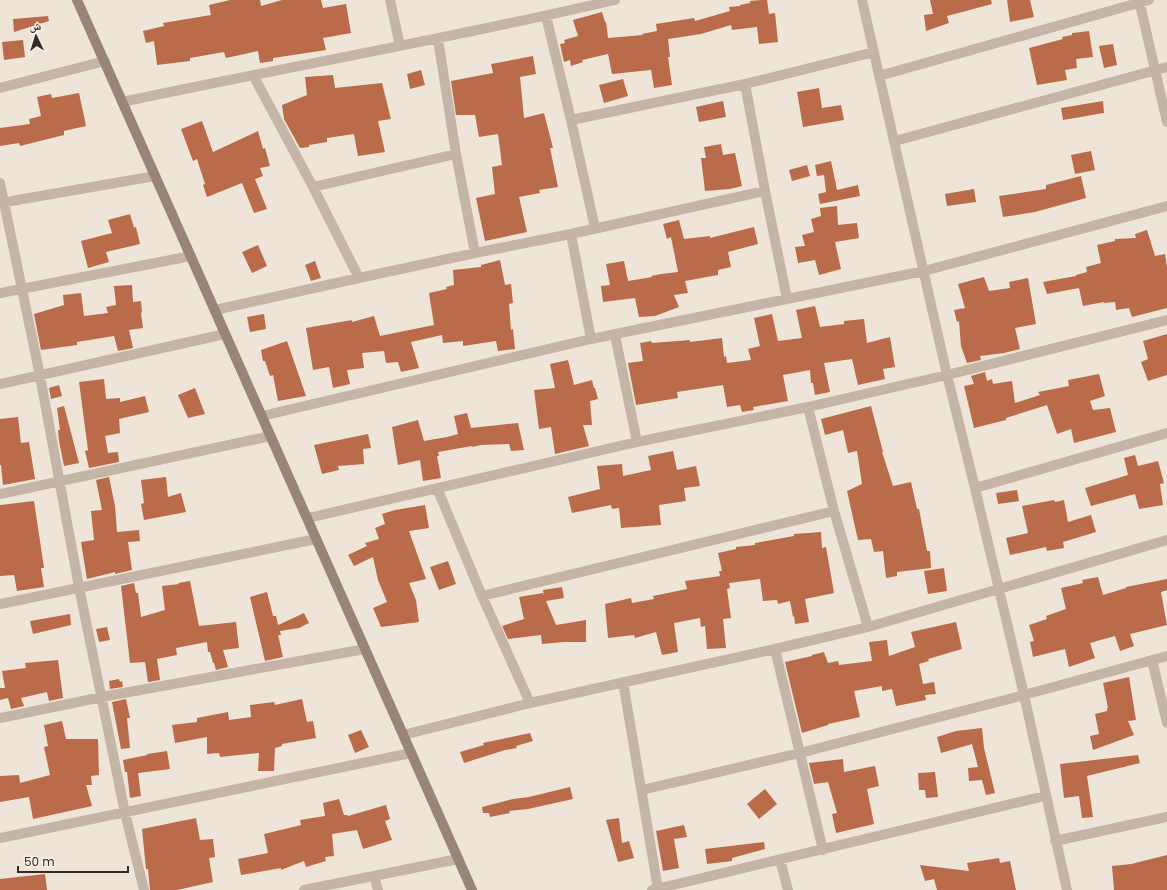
<svg xmlns="http://www.w3.org/2000/svg" width="1167" height="890" viewBox="0 0 1167 890" font-family="Poppins,'Noto Naskh Arabic',sans-serif">
  <style>
    .building { fill: #ba6b4a }
    .lines { fill: none; stroke-linecap: round; stroke-linejoin: round }
    .street { stroke: #c5b5a6; stroke-width: 10 }
    .secondary { stroke: #988578; stroke-width: 10 }
  </style>
  <rect width="100%" height="100%" fill="#eee5d8"/>
  <path class="building" d="M230,0H260L261,6L282,0H321L323,8L346,4L351,33L323,38L326,50L273,58V61L260,63L258,51L226,58L224,52L190,58V61L157,65L154,41L146,43L143,31L164,26L163,23L211,15L209,5Z
    M761,0H767L769,14L775,13L778,42L759,44L757,27L732,30L731,25L701,34L668,39L670,57H668L672,85L654,88L651,70L612,74L608,54L582,60L583,62L571,66L570,60L564,62L560,44L565,43L564,40L578,36L573,20L602,12L605,22H606L608,38L643,35L642,34L657,31L656,24L694,18L695,21L730,11L729,7L740,6V5L750,3V1Z
    M930,0H991L992,4L947,16L949,23L926,31L924,15L933,14Z
    M1007,0H1030L1034,17L1010,22Z
    M48,16L49,21L14,32L13,19Z
    M1089,31L1093,57L1076,59L1077,68L1065,70L1067,80L1037,85L1029,48L1063,39L1062,37L1072,35V33Z
    M23,40L25,57L4,60L2,42Z
    M1113,44L1117,65L1104,68L1099,46Z
    M533,56L536,74L520,77L524,118L544,113L553,148H550L558,187L539,190L540,193L519,197L527,232L485,241L476,198L495,194L492,167L502,165L498,134L479,137L475,115H456L451,81L493,73L491,64Z
    M421,70L425,85L410,89L407,74Z
    M333,75L335,88L382,83L391,119L378,121L385,152L358,156L354,134L327,138V142L309,145V147L300,148L284,119L282,105L307,95L305,77Z
    M623,79L628,96L604,103L599,85Z
    M819,88L822,108L841,105L844,120L803,127L797,92Z
    M79,93L86,126L64,131V135L20,146L19,143L0,146V128L30,124L29,119L41,116L37,97L51,94L52,98Z
    M723,101L726,117L699,122L696,107Z
    M1103,101L1104,113L1063,120L1061,108Z
    M202,121L213,152L258,131L263,149L265,148L270,166L260,168L263,176L255,179L267,209L254,213L242,183L207,197L203,185L205,184L197,159L193,161L181,129Z
    M721,144L723,155L735,153L742,186L730,189L705,191L701,158H706L704,147Z
    M1091,151L1095,170L1075,174L1071,155Z
    M831,161L837,190L858,185L860,196L820,204L818,194L826,192L824,175L817,176L815,165Z
    M807,165L810,176L792,181L789,170Z
    M1081,176L1086,198L1035,212L1003,217L999,196L1046,189V185Z
    M974,189L976,202L947,206L945,194Z
    M837,206L838,225L857,223L859,238L835,242L841,269L819,275L815,260L798,263L795,247L805,246L802,235L814,232L811,219L821,216L820,208Z
    M130,214L134,228L136,227L140,244L106,252L109,262L88,268L81,241L112,233L108,220Z
    M679,220L684,239L710,236V238L754,227L758,244L728,252L731,267L718,270V275L685,281L688,293L674,295L679,307L655,316L639,317L635,298L603,302L601,286L610,285L606,264L624,261L628,281L652,277L651,276L661,274L678,272L671,237L667,239L663,224Z
    M1147,230L1155,256L1165,254L1167,268V308L1132,317L1129,308L1116,310L1115,302L1104,303V302L1083,306L1079,288L1047,294L1043,282L1076,276V275L1087,272L1086,267L1101,263L1097,245L1115,241V239L1136,238L1135,234Z
    M258,245L267,266L252,273L242,252Z
    M500,260L505,285L511,284L513,303L509,304L511,330L513,329L515,349L498,351L496,341L463,346V341L443,343L442,335L411,342L419,368L401,372L398,362L386,363L384,351L362,353L364,368L347,370L350,384L333,388L329,367L313,370L306,328L352,320V322L374,316L380,336L434,325L429,293L447,289L446,287L454,285L453,270L481,267V265Z
    M315,261L321,278L311,281L305,265Z
    M984,277L989,291L1010,288L1009,282L1028,278L1036,324L1015,328L1020,349L1004,353L980,356L981,360L967,363L961,346L959,321L957,322L954,310L965,308L958,284Z
    M132,285L133,302L141,301L142,312L141,313L143,328L129,330L133,348L118,351L114,336L77,342V345L41,350L34,314L64,305L63,295L81,293L84,316L108,313L106,307L116,305L114,286Z
    M815,306L820,327L844,324V321L864,319L867,343L890,337L895,367L883,369L885,379L858,385L852,359L824,363L830,392L815,395L813,383H811L810,370L783,375L788,401L753,407L754,410L742,412L740,405L727,407L723,385L677,392L678,398L636,405L628,363L643,361L640,343L651,341L652,343L690,340V342L722,338L724,357L726,356L727,363L751,360L748,349L760,346L754,318L772,314L778,341L802,338L796,310Z
    M264,314L266,329L250,332L247,317Z
    M1167,334V375L1148,381L1141,362L1148,359L1143,341Z
    M287,341L306,396L278,401L273,375L270,376L265,361H263L261,350Z
    M568,360L574,385L592,380L594,388H595L598,399L590,401L592,425H583L589,446L555,454L551,427L539,429L534,390L555,388L550,364Z
    M985,372L987,381L992,379L993,384L1012,381L1015,403L1040,395L1038,392L1069,386L1068,380L1099,374L1105,396L1090,401L1093,410L1110,408L1116,432L1074,443L1071,429L1057,434L1047,405L1006,418V420L974,428L964,386L974,384L971,376Z
    M104,379L106,399L120,398V402L145,396L149,412L119,419L120,433L105,436L108,453L118,452L119,462L89,468L85,451L88,450L79,382Z
    M59,385L62,396L51,399L49,388Z
    M195,388L205,414L188,418L178,395Z
    M64,406L79,463L64,466L59,441L58,430H60L57,408Z
    M871,406L883,452H882L893,486L911,482L917,509H919L927,551H930L931,568L897,572V576L886,578L883,551L874,552L871,539L858,540L847,491L862,484L857,451L848,453L843,430L825,435L821,419Z
    M467,413L471,428L518,423L524,450L511,451L509,444L481,445L472,447V446L438,452L439,456H437L441,478L423,481L420,460L398,465L392,427L418,420L424,441L447,437L458,434L454,416Z
    M18,417L21,443L29,442L35,479L3,485L1,465H0V419Z
    M368,434L371,448L363,449L364,464L338,466L339,470L322,474L314,445Z
    M673,451L677,470L696,466L700,486L684,488L686,501L659,505L661,525L621,528L619,508L612,509L611,505L572,513L568,497L600,489L597,466L622,464L623,476L651,470L648,456Z
    M1135,455L1138,466L1158,461L1164,483L1160,484L1163,505L1139,509L1135,494L1091,506L1085,488L1128,475L1124,458Z
    M109,477L115,506L117,532L139,530L140,541L128,542L132,570L115,574V572L87,579L81,542L94,540L91,511L102,510L96,480Z
    M166,477L168,497L181,493L186,512L144,520L141,504L144,503L141,480Z
    M1017,490L1019,501L998,504L996,493Z
    M1054,500L1055,502L1064,500L1068,522L1091,515L1096,532L1063,542L1064,548L1047,551L1046,547L1010,555L1006,538L1028,533L1022,506Z
    M34,501L44,568H41L44,587L17,591L14,575L0,576V505Z
    M425,505L429,528L409,531L426,579L409,583L416,600L419,622L381,627L373,608L387,602L378,580L373,557L354,566L348,555L367,546L365,543L379,539L375,528L385,524L382,514L395,510Z
    M821,532L822,548L826,547L834,593L805,599L809,622L795,624L794,616L793,617L790,601L778,604L777,600L763,601L760,579L729,583L730,588L727,589L731,618L723,619L726,648L707,649L705,626L701,627L700,618L674,623L678,652L662,655L656,632L635,638L634,635L608,638L605,604L631,598L632,603L654,599L653,596L687,589L685,581L720,576L719,571H722L718,553L736,549V547L755,545V543L794,536V534Z
    M448,561L456,584L439,590L430,567Z
    M944,568L947,591L928,594L924,571Z
    M1098,577L1103,595L1126,588V587L1167,579V590L1161,592L1167,625L1130,634L1134,646L1120,651L1115,636L1090,643L1095,658L1069,667L1065,649L1033,657L1030,642L1034,641L1029,625L1047,619L1046,616L1066,609L1061,588L1083,583L1082,580Z
    M190,581L199,626L236,622L239,648L223,650L228,667L216,670L214,663H213L210,652H208L207,642L176,648L177,655L157,659L160,680L148,682L145,662L130,663L121,586L134,583L136,593H138L141,617L165,610L162,586L179,584L178,583Z
    M562,587L564,598L546,601L556,625L586,620V642H564L542,644L541,635L508,639L502,626L524,619L519,597L543,593L544,596L543,590Z
    M267,592L273,616H276L278,625L304,613L309,623L299,628L280,631L281,635H278L283,657L265,661L250,597Z
    M70,614L71,625L33,634L30,621Z
    M956,622L962,649L928,659L929,661L919,664L923,684L934,682L936,694L925,695L926,700L896,706L892,689L882,691V686L854,691L860,717L828,724V725L802,733L785,662L812,656V655L824,652L828,663L838,661L839,665L872,661L869,642L887,640L889,656L915,647L911,632Z
    M107,627L110,640L99,642L96,629Z
    M58,660L63,698L49,701L47,692L21,698L24,706L11,709L8,698L0,700V688H5L2,671L26,668L25,663Z
    M1129,677L1136,720L1128,721L1134,735L1093,750L1090,736L1099,734L1095,714L1107,711V709L1108,708L1103,683Z
    M119,679L120,682L122,681L123,687L110,689L109,681Z
    M126,699L130,718H127L130,748L121,749L112,702Z
    M302,699L307,722L313,721L316,738L282,744V746L275,748L274,771H258L259,753L220,757L219,753L207,754V737L175,743L172,725L197,722V718L228,712L229,720L251,717L250,705L274,702L275,705Z
    M62,721L66,739H98L99,775L91,776L92,785H86L92,806L33,819L29,797L0,802V776L19,775L20,783L50,775L44,747L48,746L44,725Z
    M982,728L984,748L995,793L986,795L982,780L969,781L968,768L978,767L972,744L941,753L937,737L956,731Z
    M361,730L369,747L355,753L348,735Z
    M530,733L533,741L516,746L517,748L505,750L464,763L460,752L484,745L483,743Z
    M167,751L170,769L138,773L141,796L130,798L127,772H125L123,760L147,755V754Z
    M1138,755L1140,763L1087,776L1093,817L1082,818L1079,796L1064,798L1060,764Z
    M843,759L844,772L875,766L879,786L867,789L874,824L836,833L832,814L837,813L828,782L814,784L809,763Z
    M935,772L938,797L926,798L925,790H919L918,773Z
    M570,787L573,799L528,809L509,811L510,813L490,817L489,813H483L482,807L513,799L529,797Z
    M765,789L777,804L759,819L747,804Z
    M339,799L344,815H347L348,816L386,805L390,819L385,821L392,840L363,849L357,830L332,834L334,856L325,857L326,861L306,867L304,861L281,870V868L241,875L238,859L268,853L264,834L301,825L300,820L325,816L323,803Z
    M196,818L200,840L213,839L215,857L209,858L213,882L177,890H150L148,869H146L142,829Z
    M619,818L622,843L629,841L634,858L618,862L606,820Z
    M684,825L687,837L674,839L679,868L663,871L656,831Z
    M764,842L765,849L732,858V861L707,864L705,849Z
    M1167,855V890H1114L1112,866L1131,864Z
    M999,858L1000,863L1010,861L1016,890H937L934,879L925,881L920,865L969,871L967,863Z
    M45,874L47,890H0V879Z"/>
  <g class="lines">
    <path class="street" d="M390,0L400,46
      M862,0L947,375L975,488L1024,695L1067,890
      M1139,0L1167,122
      M546,16L571,120L595,228
      M253,75L313,187L359,278
      M879,76L1149,0
      M0,88L105,61
      M122,102C287,67 452,38 615,0
      M571,120L745,84
      M895,141L1167,67
      M0,183L40,376L79,587L125,813L144,890
      M313,187L456,154
      M765,191L787,299
      M0,203L155,176
      M571,234L591,339
      M475,253L571,234L765,191L745,84L874,52
      M0,293L191,256
      M215,310L359,278L475,253L456,154L438,39
      M615,335L637,442
      M0,384L225,334
      M808,407L834,511
      M262,416L591,339L924,271L1167,206
      M437,488L482,596L530,703
      M975,488L1167,433
      M0,494L271,436
      M308,518L637,442L808,407L947,375L1167,320
      M482,596L834,511L868,627
      M0,604L316,539
      M775,649L823,850
      M1152,660L1167,723
      M623,682L658,889
      M0,718L102,697L365,649
      M403,735L530,703L775,649L868,627L1167,540
      M642,790L800,753L1024,695L1167,656
      M0,838L411,753
      M1055,841L1167,817
      M780,860L788,890
      M374,876L378,890
      M304,890L458,859
      M652,890L1045,796"/>
    <path class="secondary" d="M77,0L472,890"/>
  </g>
  <g transform="translate(36 36) rotate(356)" stroke="#f7efe4" stroke-width="3" paint-order="stroke">
  <path d="M0-3L7 15L0 10L-7 15Z" fill="#322a26"/>
  <text y="-6" font-size="11" font-weight="bold" text-anchor="middle" fill="#322a26">ش</text>
  </g>
  <path d="M18 866v6h110v-6" fill="none" stroke="#322a26" stroke-width="2"/>
  <text x="24" y="866" font-size="12" fill="#322a26" stroke="#f7efe4" stroke-width="3" paint-order="stroke">50 m</text>
</svg>
